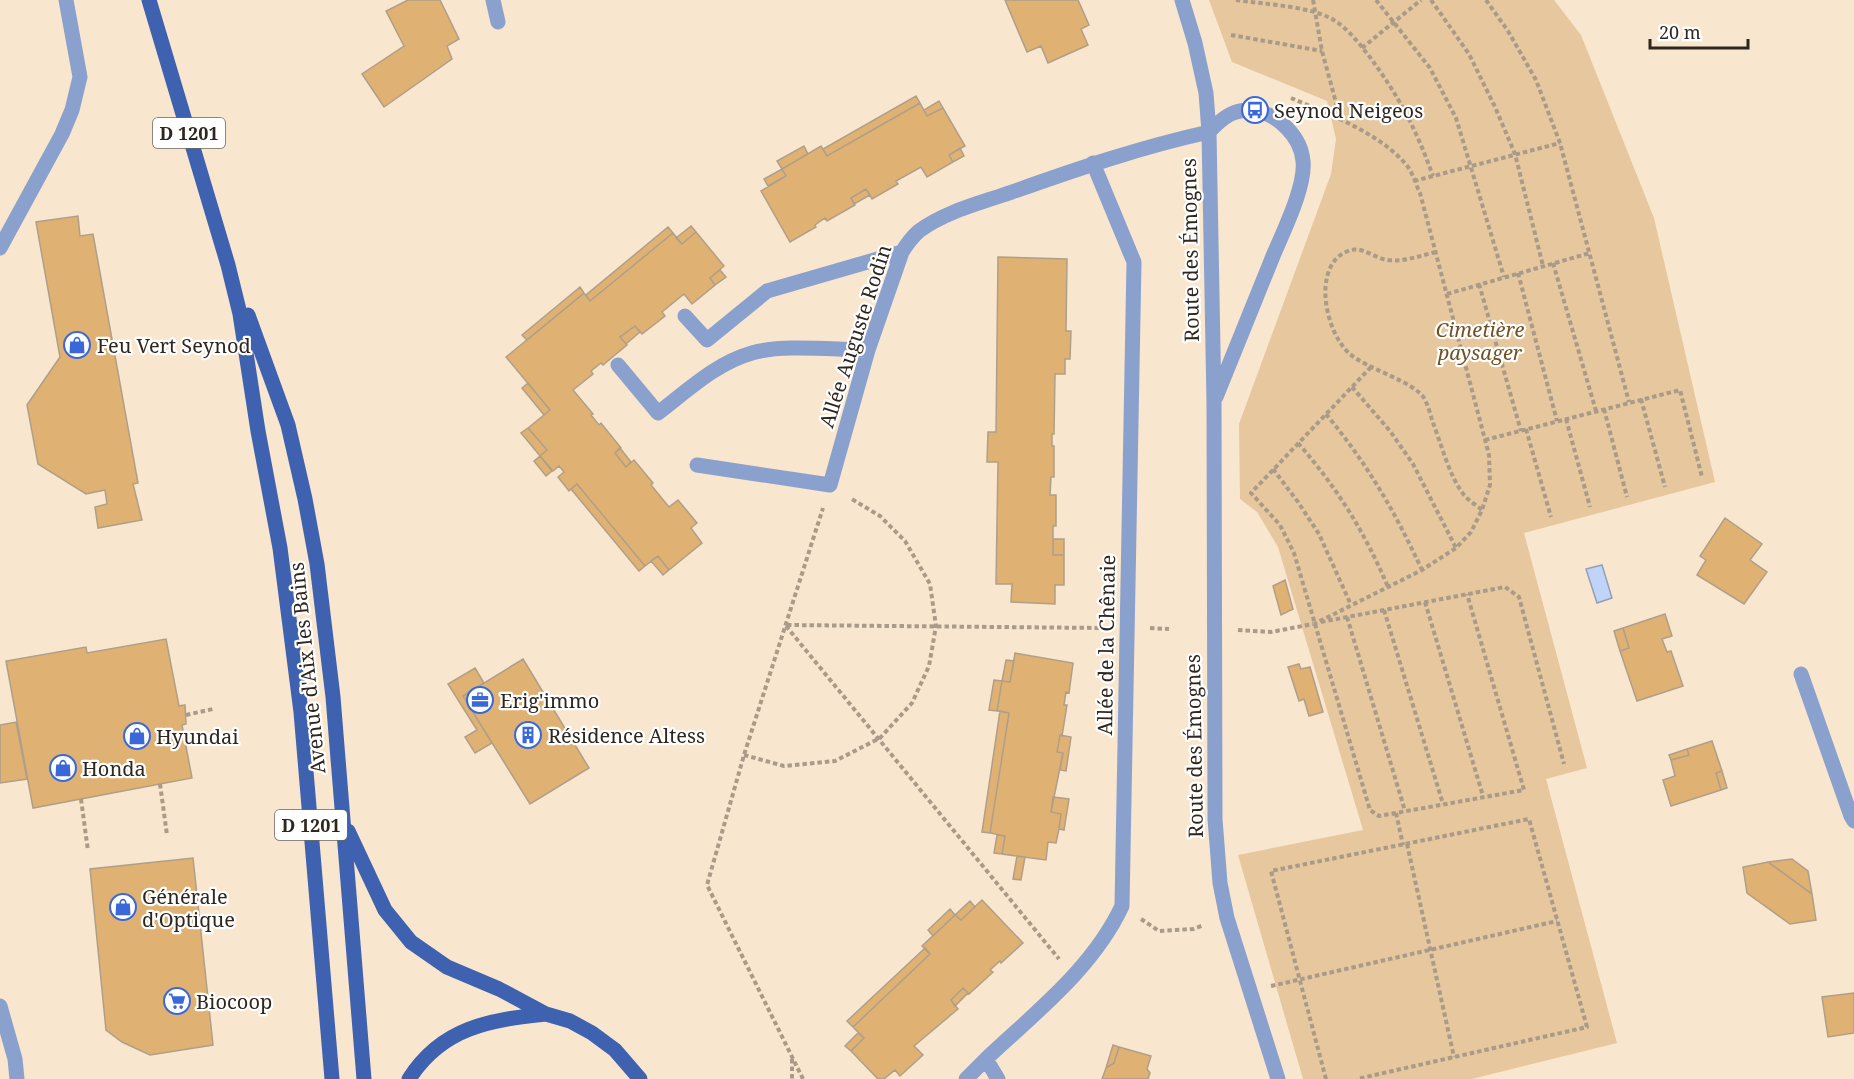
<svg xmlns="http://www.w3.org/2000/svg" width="1854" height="1079" viewBox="0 0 1854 1079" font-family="'Noto Serif',serif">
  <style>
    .green { fill: #e7c79e }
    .water { fill: #c0d3f9; stroke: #949fb7; stroke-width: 1.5 }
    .building { fill: #dfb173; stroke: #b09f88; stroke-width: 1.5 }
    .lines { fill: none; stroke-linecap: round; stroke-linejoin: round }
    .path { stroke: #aa9b89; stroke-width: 4; stroke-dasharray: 4.5 3; stroke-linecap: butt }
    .minor { stroke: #8ba1cd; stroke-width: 15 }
    .major { stroke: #3e61b0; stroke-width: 15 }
    .labels { text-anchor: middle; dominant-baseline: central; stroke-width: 4.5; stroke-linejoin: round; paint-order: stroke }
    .shield { fill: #fff; stroke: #6d6862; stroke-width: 1.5 }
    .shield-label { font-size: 18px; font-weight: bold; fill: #2e271e }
    .poi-label { font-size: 20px; fill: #2e271e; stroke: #fff; text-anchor: start }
    .street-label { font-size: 20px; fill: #2e271e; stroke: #fff }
    .park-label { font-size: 20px; font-style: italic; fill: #715123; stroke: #fff }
  </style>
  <rect width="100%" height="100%" fill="#f9e6ce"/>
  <path class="green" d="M1209,0H1554L1581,35L1654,218L1715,482L1524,533L1587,768L1546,779L1617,1043L1472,1079H1303L1238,855L1363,830L1278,547L1257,512L1240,499L1239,424L1331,174L1336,139L1327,101L1232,62Z"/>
  <path class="water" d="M1602,565L1612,598L1597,603L1586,569Z"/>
  <path class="building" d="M408,0H440L459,39L447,46L452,59L384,107L362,74L404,46L386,11Z
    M1005,0H1078L1089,25L1081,29L1088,45L1048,63L1041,46L1027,52Z
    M916,96L920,103L827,156L823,149Z
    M939,101L943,108L927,116L924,110Z
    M920,103L927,116L943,108L965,146L949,155L953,162L927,177L921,167L896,181L898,184L872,199L866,189L851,198L855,205L827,221L825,218L815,225L816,227L790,242L761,191L786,176L782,169L821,146L827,156Z
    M804,146L808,154L782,169L777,161Z
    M960,148L964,156L953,162L949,155Z
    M782,169L786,176L768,186L764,179Z
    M866,189L870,195L854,204L851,198Z
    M78,216L80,236L93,234L138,483L133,484L142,520L98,528L95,507L107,504L105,490L86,494L38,464L27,405L60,357L36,222Z
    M691,226L696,232L682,244L676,238Z
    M668,227L673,233L590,301L586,295Z
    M696,232L724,266L710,278L715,285L692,304L684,294L662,312L665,316L642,334L635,326L620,337L627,345L603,365L601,363L591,371L593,374L573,390L593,414L591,415L599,425L601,423L621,448L615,453L626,467L634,460L653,483L651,485L669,507L678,500L697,523L691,528L702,543L669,570L658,556L645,566L577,484L569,491L558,477L564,472L559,466L553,471L540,456L547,450L528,428L550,410L506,357L584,293L590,301L673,233L682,244Z
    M998,257L1067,259L1066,331H1071L1070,359H1065V374H1055L1054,434H1052V446H1054V477H1051L1050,495H1056V526H1053V555H1064V585H1055V604L1011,602L1012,584H996L998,462H987L988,432H996Z
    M720,270L726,277L715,285L710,278Z
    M580,287L584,293L527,340L522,335Z
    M635,326L640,332L626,344L620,337Z
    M528,383L550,410L544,415L522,388Z
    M528,428L547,450L540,456L521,433Z
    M620,448L631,462L626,467L615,453Z
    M540,456L552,471L546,476L534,461Z
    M577,484L645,566L639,571L571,489Z
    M1725,518L1762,544L1750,560L1767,572L1744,604L1697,575L1706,560L1700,556Z
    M1053,539H1064V555H1053Z
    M658,556L669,570L663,575L651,561Z
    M1285,580L1293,609L1281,615L1273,586Z
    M1665,614L1672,636L1662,639L1667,652L1671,651L1683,686L1637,701L1620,651L1629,648L1623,628Z
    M1623,628L1629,648L1620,651L1614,631Z
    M166,639L179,706L185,705L186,724L182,725L192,778L33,808L6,661L86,647L87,653Z
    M1015,653L1073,663L1069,693L1066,692L1064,705H1067L1062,736L1060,735L1057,752L1063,753L1051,812L1061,814L1059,829L1056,843L1048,842L1046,860L1002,854L1005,836L990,833L1009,713L997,711L1002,681L1010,682Z
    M523,659L589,768L530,804L463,696Z
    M1006,660L1014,661L1010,682L1002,681Z
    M1299,664L1301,669L1310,667L1323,712L1309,716L1304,699L1299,701L1288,667Z
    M475,668L484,683L463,696L492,743L475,753L465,737L477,730L448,684Z
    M994,680L1002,681L997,711L989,710Z
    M1000,711L1009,713L990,833L982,832Z
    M16,722L27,779L0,783V725Z
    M1060,735L1071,737L1066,771L1060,770L1063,753L1057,752Z
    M1712,741L1722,771L1716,773L1721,790L1671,806L1663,780L1675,776L1671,760L1689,755L1687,749Z
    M1687,749L1689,755L1671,760L1669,755Z
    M1722,771L1727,788L1721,790L1716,773Z
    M1053,797L1069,799L1064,830L1059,829L1061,814L1051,812Z
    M997,835L1005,836L1002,854L994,853Z
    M1017,856L1025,857L1021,880L1013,879Z
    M193,858L213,1045L150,1055L122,1042L106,1030L90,869Z
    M1792,859L1808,871L1812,894L1768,862Z
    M1768,862L1812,894L1816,920L1790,924L1747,893L1743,867Z
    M982,900L1023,943L1001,963L1000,961L990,970L993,972L969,994L963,988L951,1000L958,1009L914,1046L923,1055L900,1076L895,1070L884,1079H878L851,1051L864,1038L853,1027L930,954L922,946L955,915L961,920Z
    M970,901L975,907L961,920L955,915Z
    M950,909L955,915L933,936L928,930Z
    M925,948L930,954L853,1027L847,1021Z
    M963,988L968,993L955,1006L951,1000Z
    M1854,993V1033L1828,1037L1822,997Z
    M858,1033L864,1038L851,1051L845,1046Z
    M1113,1045L1119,1047L1114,1063L1106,1068Z
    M1119,1047L1151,1056L1147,1069L1150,1073L1148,1079H1102L1106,1068L1114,1063Z"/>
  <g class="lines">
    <path class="path" d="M1236,0C1262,4 1307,6 1330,18C1346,26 1358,42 1369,56C1399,96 1416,129 1433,176
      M1313,0L1322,51L1341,121
      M1376,0L1430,68L1456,118L1504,277
      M1431,0L1469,54L1495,107L1515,154L1543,266
      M1486,0L1508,31L1536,80L1560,143L1629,402
      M1231,35L1322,51
      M1362,48L1421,0
      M1291,98C1330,115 1381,133 1408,167C1413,174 1416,185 1420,193L1489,455L1490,485L1482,510L1471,532L1456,548L1422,570L1314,624
      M1414,181L1560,143
      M1436,252C1419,256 1404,262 1387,260C1374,258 1361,245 1348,251C1311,265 1325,333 1350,354C1367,369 1413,381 1424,398C1428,405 1430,413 1432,420C1441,443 1449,476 1464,495C1469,501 1476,505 1482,510
      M1553,263L1596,411
      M1518,273L1557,421
      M1479,284L1521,431
      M1447,294L1590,253
      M1371,367L1251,493L1280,525L1294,553L1370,810L1379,816L1524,790L1467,594
      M1352,387L1390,431L1413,464L1456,548
      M1641,399L1665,487
      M1604,409L1627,497
      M1326,414C1368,465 1394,510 1422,570
      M1566,419L1590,507
      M1526,429L1551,517
      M1485,440L1680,390L1702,477
      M1298,443C1338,489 1364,531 1388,587
      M1273,469L1298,502L1319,534L1351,605
      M1425,602L1483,796
      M1384,610L1443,804
      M1347,617L1405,811
      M1321,622L1505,587L1519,597L1564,764
      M787,625L1103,628
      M786,626L1059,959
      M1150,628L1169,629
      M1238,630L1271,632L1313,624
      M186,715L213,709
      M744,755L784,766L835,761L880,738L912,703L929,666L936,626L930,584L905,541L880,516L850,498
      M160,784L167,835
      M81,799L88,851
      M1396,813L1403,845
      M1407,844L1454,1057
      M1141,919L1159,931L1193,929L1204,925
      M1271,986L1557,921
      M792,1059V1079
      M803,1079L707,885L744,755L823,508
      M1326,1079L1271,871L1529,819L1587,1027L1357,1079"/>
    <path class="minor" d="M493,0L498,22
      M1182,0L1195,43L1206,93L1209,132L1214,403L1215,819L1220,883L1227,918L1278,1079
      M1209,132C1222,118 1235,107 1256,111C1279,115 1301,137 1303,161C1306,186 1283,232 1273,256C1254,303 1235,350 1216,397
      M0,248L62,134L72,110L80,77L66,0
      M685,316L707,340L767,291L902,252
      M618,365L658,413C687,391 716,363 752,353C782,344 835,350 868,350
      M697,465L830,485L868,350L902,252C907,244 912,237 919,231C946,211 981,203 1012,192C1077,169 1141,147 1209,132
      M1801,674L1851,816L1854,821
      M0,1006L15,1059L17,1079
      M966,1079L986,1059
      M998,1079L986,1059C1036,1012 1093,968 1122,906L1134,262L1093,163"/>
    <path class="major" d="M149,0L228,265L240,314L258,431L280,548L301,712L332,1079
      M248,315L288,425L305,499L317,564L333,697L364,1079
      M348,831L385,910L411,942L447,967L499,989L546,1014L570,1021L592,1033L615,1050L640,1079
      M409,1079C442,1027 490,1020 546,1014"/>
  </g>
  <defs>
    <symbol id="bus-ring" viewBox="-11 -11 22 22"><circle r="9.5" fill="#fff" stroke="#3a68d9" stroke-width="1.5"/><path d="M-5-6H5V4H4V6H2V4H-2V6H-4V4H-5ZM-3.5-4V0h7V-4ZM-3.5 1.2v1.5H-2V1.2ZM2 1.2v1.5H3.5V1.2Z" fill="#3a68d9"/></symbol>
    <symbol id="shop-ring" viewBox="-11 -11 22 22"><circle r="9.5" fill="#fff" stroke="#3a68d9" stroke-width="1.5"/><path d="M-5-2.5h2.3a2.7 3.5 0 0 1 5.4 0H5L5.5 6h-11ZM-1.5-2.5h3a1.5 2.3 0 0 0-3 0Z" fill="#3a68d9"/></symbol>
    <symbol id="office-ring" viewBox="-11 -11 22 22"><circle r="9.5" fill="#fff" stroke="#3a68d9" stroke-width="1.5"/><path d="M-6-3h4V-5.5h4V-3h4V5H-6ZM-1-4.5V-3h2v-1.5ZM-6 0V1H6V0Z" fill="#3a68d9"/></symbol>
    <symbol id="building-ring" viewBox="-11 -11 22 22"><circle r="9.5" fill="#fff" stroke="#3a68d9" stroke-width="1.5"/><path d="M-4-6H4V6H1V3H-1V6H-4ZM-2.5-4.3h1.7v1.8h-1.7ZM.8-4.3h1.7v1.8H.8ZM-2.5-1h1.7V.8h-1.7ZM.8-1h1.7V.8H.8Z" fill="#3a68d9"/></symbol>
    <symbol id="supermarket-ring" viewBox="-11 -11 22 22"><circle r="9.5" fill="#fff" stroke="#3a68d9" stroke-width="1.5"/><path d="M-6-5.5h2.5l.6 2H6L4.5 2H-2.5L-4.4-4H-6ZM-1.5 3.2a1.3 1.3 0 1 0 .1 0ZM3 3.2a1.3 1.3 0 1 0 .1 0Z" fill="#3a68d9"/></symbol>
  </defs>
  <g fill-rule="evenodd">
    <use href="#bus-ring" x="1240" y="95" width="30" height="30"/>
    <use href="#shop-ring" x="62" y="330" width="30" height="30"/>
    <use href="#office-ring" x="465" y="685" width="30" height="30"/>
    <use href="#building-ring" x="513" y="720" width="30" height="30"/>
    <use href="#shop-ring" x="122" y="721" width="30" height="30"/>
    <use href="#shop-ring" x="48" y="753" width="30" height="30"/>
    <use href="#shop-ring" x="108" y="892" width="30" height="30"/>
    <use href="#supermarket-ring" x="162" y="986" width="30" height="30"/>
  </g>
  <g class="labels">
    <g class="shield">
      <rect x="153" y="118" width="72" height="30" rx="4.5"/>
      <rect x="275" y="810" width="72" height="30" rx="4.5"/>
    </g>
    <g class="shield-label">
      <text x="189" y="133">D 1201</text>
      <text x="311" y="825">D 1201</text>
    </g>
    <g class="poi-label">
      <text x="1274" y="110">Seynod Neigeos</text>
      <text x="97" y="345">Feu Vert Seynod</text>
      <text x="500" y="700">Erig'immo</text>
      <text x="548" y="735">Résidence Altess</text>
      <text x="156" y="736">Hyundai</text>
      <text x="82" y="768">Honda</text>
      <text x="142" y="896">Générale<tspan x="142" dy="23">d'Optique</tspan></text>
      <text x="196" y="1001">Biocoop</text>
    </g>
    <g class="street-label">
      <text transform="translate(1190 250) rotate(-91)">Route des Émognes</text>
      <text transform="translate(855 336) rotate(-72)">Allée Auguste Rodin</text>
      <text transform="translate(1106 645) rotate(-89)">Allée de la Chênaie</text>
      <text transform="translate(307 668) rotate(-96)">Avenue d'Aix les Bains</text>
      <text transform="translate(1194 746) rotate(-91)">Route des Émognes</text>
    </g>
    <g class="park-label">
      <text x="1480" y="329">Cimetière<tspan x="1480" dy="23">paysager</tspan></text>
    </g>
  </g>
  <path d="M1650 39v9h98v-9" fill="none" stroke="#2e271e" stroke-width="3"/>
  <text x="1659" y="39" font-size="18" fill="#2e271e" stroke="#ffffff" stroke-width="4.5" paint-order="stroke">20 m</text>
</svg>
